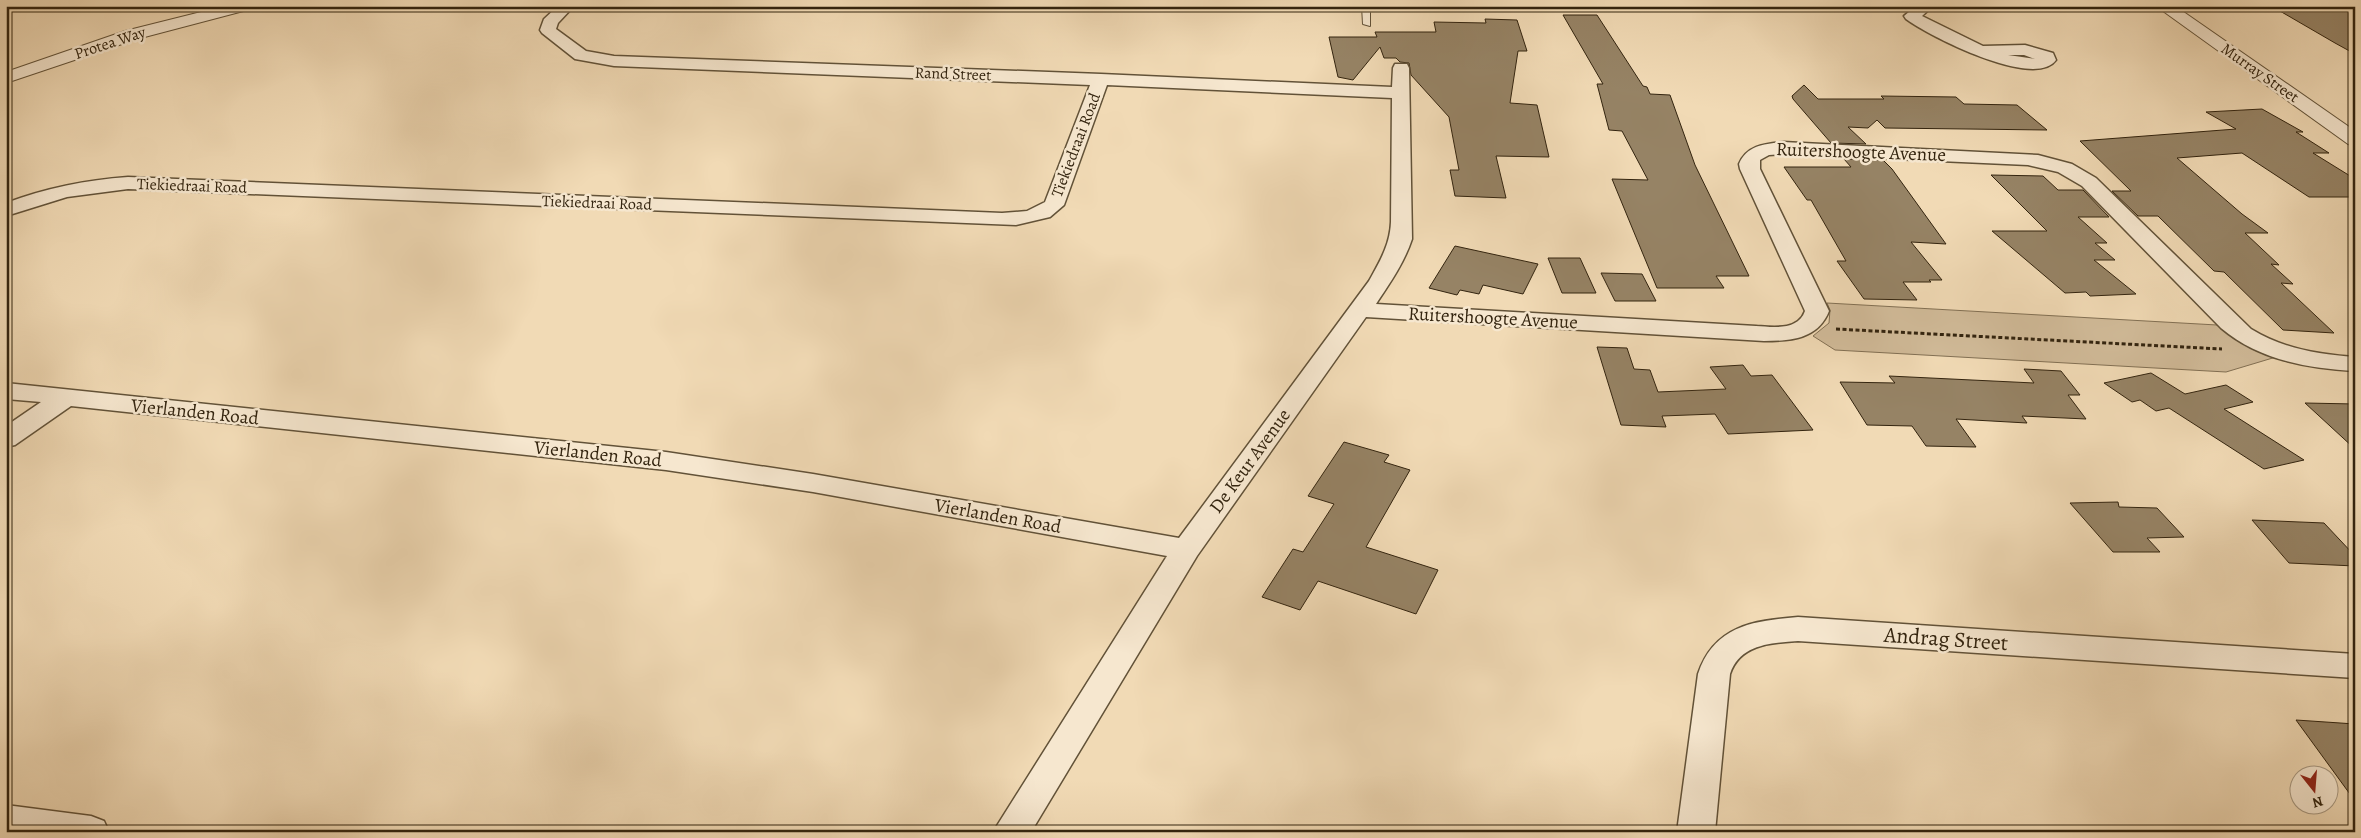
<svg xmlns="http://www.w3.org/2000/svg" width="2361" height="838" viewBox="0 0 2361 838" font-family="Alegreya,serif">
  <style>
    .green { fill: #d1bb99; stroke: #827054 }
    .building { fill: #968365; stroke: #33240f }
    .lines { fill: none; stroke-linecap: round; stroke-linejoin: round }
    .service-casing { stroke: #625238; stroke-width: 2 }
    .minor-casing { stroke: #625238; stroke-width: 3 }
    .tertiary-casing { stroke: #625238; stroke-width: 2 }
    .path { stroke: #33240f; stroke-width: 3; stroke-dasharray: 4 2.5; stroke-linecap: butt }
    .service { fill: #f6e7cf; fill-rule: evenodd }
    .minor { fill: #f6e7cf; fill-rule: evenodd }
    .tertiary { fill: #f6e7cf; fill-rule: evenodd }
    .labels { text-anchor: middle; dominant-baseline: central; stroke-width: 5; stroke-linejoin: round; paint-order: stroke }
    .far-street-label { font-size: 16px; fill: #33240f; stroke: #f6e7cf }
    .street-label { font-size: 19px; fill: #33240f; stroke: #f6e7cf }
    .near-street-label { font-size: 22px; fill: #33240f; stroke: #f6e7cf }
  </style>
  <rect width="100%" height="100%" fill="#f1dab5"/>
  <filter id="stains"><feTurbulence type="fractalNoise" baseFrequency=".004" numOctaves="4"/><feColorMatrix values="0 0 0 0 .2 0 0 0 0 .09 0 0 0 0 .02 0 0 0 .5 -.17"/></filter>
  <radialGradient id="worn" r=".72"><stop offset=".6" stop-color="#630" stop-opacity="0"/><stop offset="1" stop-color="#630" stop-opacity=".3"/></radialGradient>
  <path class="green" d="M1827,303L2217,325L2239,341L2276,357L2226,372L1835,350L1813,336L1829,323L1830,310Z"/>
  <path class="building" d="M2273,7L2355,11V54L2335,43Z
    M1563,15H1597L1643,86L1647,87L1650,94L1670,95L1695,165L1749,276H1716L1724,288H1657L1612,179L1648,180L1622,131L1609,130L1597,84H1603Z
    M1485,19L1517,20L1527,51H1518L1510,103L1537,105L1549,157L1496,156L1506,198L1455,196L1450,170H1459L1449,117L1411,75L1409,63L1400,62L1396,58H1384L1380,47L1353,80L1338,77L1329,37H1377L1375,32H1436L1434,22L1486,23Z
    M1804,85L1818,99H1884L1881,96L1956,97L1964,104L2017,105L2047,130L1885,128L1877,120L1868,128L1848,127L1866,144L1831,143L1793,99L1792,96Z
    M2262,109L2303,132H2296L2329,153H2313L2355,179V197H2309L2242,153L2177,158L2242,214L2268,233H2245L2279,265L2271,264L2293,284L2281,283L2334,333L2283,330L2224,272L2214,271L2158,216H2138L2112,191H2131L2080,141L2236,129L2206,112Z
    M1844,159L1883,160L1892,169L1946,244L1911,242L1942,280H1929L1931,282H1903L1917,300L1864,299L1837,261H1846L1811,200H1807L1784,167H1851Z
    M1991,175L2043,176L2058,190H2083L2109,217H2078L2107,243H2095L2115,260H2094L2136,294L2090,296L2086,292L2065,293L1992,231H2047Z
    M1455,246L1538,264L1523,294L1483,285L1479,294L1460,290L1457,295L1429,288Z
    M1548,258H1580L1596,293H1562Z
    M1601,273L1642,274L1656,301H1615Z
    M1597,347L1627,348L1634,369L1650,370L1658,392L1726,389L1710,367L1743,365L1751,376L1772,375L1813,430L1728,434L1715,414L1662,416L1666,427L1621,425Z
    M2024,369L2061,371L2080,395H2068L2086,419L2022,416L2027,423L1956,419L1976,447L1926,446L1912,426L1867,425L1840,382L1895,383L1889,376L2034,383Z
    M2151,373L2185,394L2226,385L2253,402L2224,409L2304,460L2264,469L2169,408L2156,411L2140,400L2132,402L2104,383Z
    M2305,403L2355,404V449Z
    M1344,442L1389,455L1384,462L1410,470L1366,547L1438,570L1416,614L1318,581L1300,610L1262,597L1293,549L1303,552L1334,504L1308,496Z
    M2118,502L2119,507L2157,508L2184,537L2147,538L2160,552H2113L2070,503Z
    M2252,520L2324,523L2355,556V566L2289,563Z
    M2296,720L2355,724V801Z"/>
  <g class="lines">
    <defs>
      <path id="service" d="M1362,6H1370V26L1363,24Z"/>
      <path id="minor" d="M558,6H574L558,23L556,29L586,51L614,56L1101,74L1392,87L1393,68L1395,64H1407L1409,68L1412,239C1404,263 1390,283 1376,304L1756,326C1773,327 1798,331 1805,311L1740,169L1739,164C1747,145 1765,144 1783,142L2038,155L2072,164L2096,178L2251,329C2284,349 2317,354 2355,357V371C2306,368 2259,360 2221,328L2082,186L2058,172L2028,165L1783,154L1769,155L1760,160V169L1829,311C1818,339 1791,341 1764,341L1366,317L1197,556L1031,832H993L1167,556L813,492L666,470L71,406L15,445L6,447V426L41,402L6,399V383L666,452L813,474L1179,538L1369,281C1380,261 1390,245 1391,222L1392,98L1107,85L1064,205L1050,217L1016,225L128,189L67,197L6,216V203C46,188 86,180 128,177L1002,213L1027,211L1045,202L1090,85L614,66L575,59L542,33L540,30L544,19Z
        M1916,6H1933L1922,16L1983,46L2025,45L2053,53L2056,60C2035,90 1929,36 1906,19L1904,16ZM2008,55H2024L2035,59Z
        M1798,617L2355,654V678L1798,641C1771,643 1740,644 1730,674L1715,832H1677L1698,674C1714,626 1752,621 1798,617Z
        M6,805L91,816L104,821L109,832H6Z"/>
      <path id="tertiary" d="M225,6H253L251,9L137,39L6,83V72L125,31Z
        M2156,6H2175L2355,131V146L2348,144Z"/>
    </defs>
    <use href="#service" class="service-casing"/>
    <use href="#minor" class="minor-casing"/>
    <use href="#tertiary" class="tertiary-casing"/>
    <path class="path" d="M1836,329L2222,349"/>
    <use href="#service" class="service"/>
    <use href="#minor" class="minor"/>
    <use href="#tertiary" class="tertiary"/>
  </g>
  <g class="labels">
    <g class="far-street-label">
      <text transform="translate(110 43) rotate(-18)">Protea Way</text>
      <text transform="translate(2260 73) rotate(35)">Murray Street</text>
      <text transform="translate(953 74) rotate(2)">Rand Street</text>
      <text transform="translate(1076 145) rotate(-69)">Tiekiedraai Road</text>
      <text transform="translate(192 186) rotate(2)">Tiekiedraai Road</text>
      <text transform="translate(597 203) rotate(2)">Tiekiedraai Road</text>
    </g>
    <g class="street-label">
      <text transform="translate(1861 152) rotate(2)">Ruitershoogte Avenue</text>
      <text transform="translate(1493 318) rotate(3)">Ruitershoogte Avenue</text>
      <text transform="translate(195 412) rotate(6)">Vierlanden Road</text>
      <text transform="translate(598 454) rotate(6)">Vierlanden Road</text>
      <text transform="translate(1250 461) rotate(-54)">De Keur Avenue</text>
      <text transform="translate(998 516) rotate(10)">Vierlanden Road</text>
    </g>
    <g class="near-street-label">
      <text transform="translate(1946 639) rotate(4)">Andrag Street</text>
    </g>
  </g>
  <rect width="2361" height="838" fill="none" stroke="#f1dab5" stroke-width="25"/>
  <rect x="8" y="8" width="2346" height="823" fill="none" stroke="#33240f" stroke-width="2.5"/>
  <rect x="12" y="12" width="2336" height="813" fill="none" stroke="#33240f"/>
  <g transform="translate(2314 790) rotate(163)"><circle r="24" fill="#f6e7cf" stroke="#a89982"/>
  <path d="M0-4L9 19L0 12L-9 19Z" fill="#8f2418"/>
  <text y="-8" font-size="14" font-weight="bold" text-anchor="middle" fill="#33240f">N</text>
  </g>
  <rect width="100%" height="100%" filter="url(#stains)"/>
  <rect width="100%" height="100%" fill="url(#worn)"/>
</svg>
